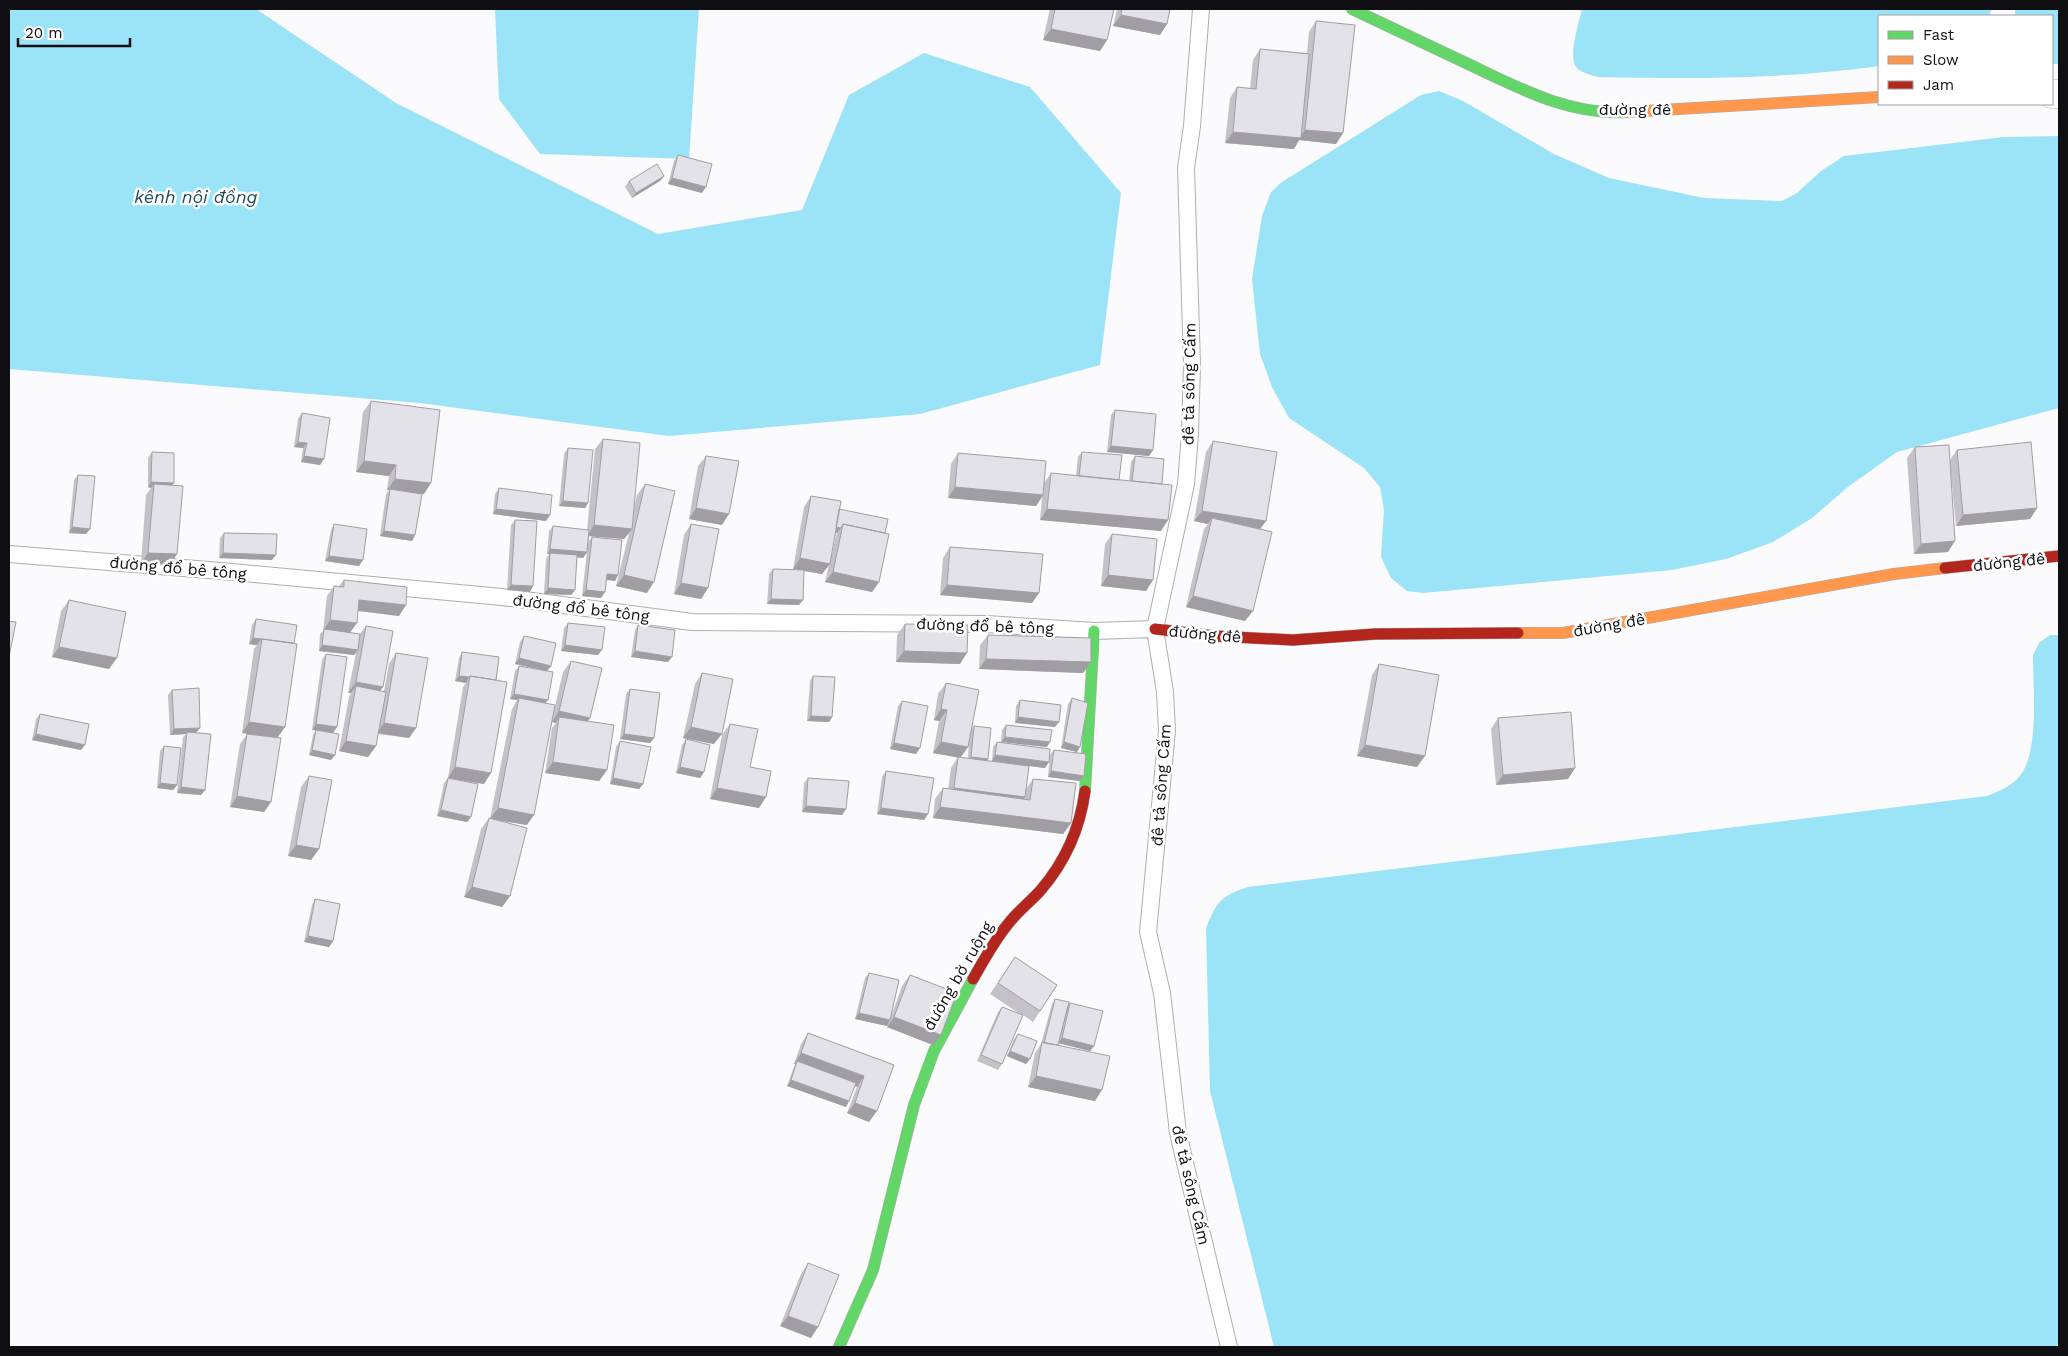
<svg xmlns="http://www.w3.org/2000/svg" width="2068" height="1356" viewBox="0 0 2068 1356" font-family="'Work Sans',sans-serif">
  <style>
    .water { fill: #9be3f6 }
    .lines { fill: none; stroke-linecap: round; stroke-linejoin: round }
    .lane-casing { stroke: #afaeb2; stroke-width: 18 }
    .street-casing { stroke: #afaeb2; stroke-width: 29 }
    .fast-casing { stroke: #afaeb2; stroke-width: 12 }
    .slow-casing { stroke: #afaeb2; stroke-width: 12 }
    .jam-casing { stroke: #afaeb2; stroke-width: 12 }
    .lane { stroke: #fefeff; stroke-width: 16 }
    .street { stroke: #fefeff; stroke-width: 28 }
    .fast { stroke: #63d668; stroke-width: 11 }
    .slow { stroke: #ff974d; stroke-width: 11 }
    .jam { stroke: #b3261e; stroke-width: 11 }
    .wall { fill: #c4c2c8; fill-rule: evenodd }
    .shaded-wall { fill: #a09ea3 }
    .building { fill: #e4e2e9; stroke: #a09ea3 }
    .labels { text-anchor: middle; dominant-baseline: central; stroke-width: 5; stroke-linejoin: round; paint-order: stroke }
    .street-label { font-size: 16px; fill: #0f0e13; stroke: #fff }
    .water-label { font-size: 18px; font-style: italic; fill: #1f4d58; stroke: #fff }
  </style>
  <rect width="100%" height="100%" fill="#fbfafd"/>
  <path class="water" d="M9,9H256L396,103L658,234L802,210L849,95L924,53L1030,87L1121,193L1100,365L920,414L669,436L420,403L9,369Z
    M495,9H699L689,159L540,154L499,99Z
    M1582,9H1991L1990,16H1879V66C1786,79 1691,79 1598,77C1591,75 1581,73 1576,67C1568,57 1579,22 1582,9Z
    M2015,9H2059V64H2052V16H2015Z
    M1439,91L1463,101L1554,154L1609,178L1704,198L1782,201L1797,193L1821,171L1844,156L2004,137L2059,136V408L1897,452L1849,486L1812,518L1773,542L1726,559L1672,570L1423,593L1407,591L1391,578L1381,557L1384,510L1380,487L1364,468L1289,418L1272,387L1260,354L1252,279L1262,216L1271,192L1282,182L1421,95Z
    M2050,635H2059V1347H1274L1210,1091L1206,928C1217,901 1221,896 1248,887L1987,796C2000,791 2014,785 2022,773C2039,747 2033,687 2033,655L2039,643Z"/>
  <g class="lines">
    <defs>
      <path id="lane" d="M1201,9L1192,126L1186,168L1192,365L1190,434L1186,484L1155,629L1165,692L1167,731L1148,932L1162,993L1178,1133L1229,1347
        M9,554L221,571L502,597L692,622L987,624L1094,631L1155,629"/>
      <path id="street" d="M2052,94H2059"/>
      <path id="fast" d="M1352,9C1390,27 1428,45 1466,63C1517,87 1569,116 1628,112
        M1085,791L1094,631
        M839,1347L873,1270L914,1105L934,1051L973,979"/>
      <path id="slow" d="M1628,112L1879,97
        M1518,633H1563L1894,574L1945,568"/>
      <path id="jam" d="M1945,568L2059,556
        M1155,629L1214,636L1293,640L1375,634L1518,633
        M973,979C984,960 994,941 1008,924C1017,912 1030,902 1040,891C1066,861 1080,829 1085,791"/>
    </defs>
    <use href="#lane" class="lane-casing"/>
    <use href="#street" class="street-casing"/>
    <use href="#fast" class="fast-casing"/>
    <use href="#slow" class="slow-casing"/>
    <use href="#jam" class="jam-casing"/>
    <use href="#lane" class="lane"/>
    <use href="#street" class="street"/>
    <use href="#fast" class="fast"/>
    <use href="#slow" class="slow"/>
    <use href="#jam" class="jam"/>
  </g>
  <path class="wall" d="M1050,9H1114L1107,40L1100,51L1043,40Z
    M1117,9H1170L1167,24L1160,35L1113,26Z
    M1316,21L1343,133L1336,144L1299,140L1294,149L1225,143L1230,98L1237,87L1250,89L1253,60L1260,49L1307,53L1309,32Z
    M678,155L702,193L668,184L674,161Z
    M629,181H660L632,198L625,187Z
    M371,401L424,494H422L415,535L412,541L380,536L386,494L389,490H387L389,476L356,472L363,412Z
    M1115,410L1153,450L1149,456L1107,452L1111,415Z
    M302,413L320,465L301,462L303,448L294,447L298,419Z
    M603,439L633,513L637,495L645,484L647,593L616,586L629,533L624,539L589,536L587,552L583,558L577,557L575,590L571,595L544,594L546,559L549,554H547L549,531L553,526L587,530L595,449Z
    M1213,441L1266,521L1260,530L1245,621L1186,607L1204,529L1208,524L1194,521L1206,452Z
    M1915,447L1950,460L1957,450L2037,508L2030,519L1956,526L1950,463L1948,552L1914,554L1907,458Z
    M568,448L588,503L585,508L559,506L564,454Z
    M152,452L172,485L177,554L170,565L141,563L146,495L151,488L148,487V458Z
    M1082,452L1119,480L1129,481L1131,462L1135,456L1162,484L1161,531L1040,520L1042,497L1036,506L948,498L951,464L958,453L1044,483L1051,473L1076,476L1078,457Z
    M706,456L722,525L689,519L698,466Z
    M78,475L86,534L69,533L74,480Z
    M499,488L546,521L493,514L495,494Z
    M811,496L839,509L885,533L879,582L872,592L825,582L829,564L822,574L804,571L799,605L767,604L769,574L773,569L800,570L793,569L804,507ZM835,533H837L836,535L831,559Z
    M515,520L530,592L507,590L511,525Z
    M334,524L359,566L325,561L331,530Z
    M691,524L708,588L701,599L674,594L684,535Z
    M224,533L272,560L219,558L220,538Z
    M1112,534L1153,580L1146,591L1101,586L1105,544Z
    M592,537L618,575L615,581L606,580L601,598L582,596L588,542Z
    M950,547L1039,593L1032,603L940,595L943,558Z
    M344,580L399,616L358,611L350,632L359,635L366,626L383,687L380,691H384L389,664L396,653L416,728L409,738L378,734L376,746L368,757L339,751L349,697L351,693H348L356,653L354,655L319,651L320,634L323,631L327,596L334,586H339Z
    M69,600L109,669L52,657L61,611Z
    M256,619L285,727L277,738L271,802L264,812L230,807L240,744L247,734L257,735L242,733L254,649L257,645L249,644L252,625Z
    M568,623L598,655L561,651L564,628Z
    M905,624L960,664L896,662L897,635Z
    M638,625L668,662L631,657L635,630Z
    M988,635L1091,662L1083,673L979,669L980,645Z
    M524,636L551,666L547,671L515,664L520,642Z
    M462,652L499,657L484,784L448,778L463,687L466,683L455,681L459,658Z
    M326,654L333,733L323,731L335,755L331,760L309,755L313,735L316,730H312L322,660Z
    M571,661L588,721L607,770L599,781L545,773L552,728L556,723L552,722L527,825L491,819L510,896L502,907L464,897L481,829L489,818L490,819L512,709L517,700L510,699L515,671L519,666L545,703L552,719L563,672Z
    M1379,664L1417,767L1357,756L1372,675Z
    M702,673L714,744L683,738L695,684Z
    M813,676L832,717L829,722L807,721L810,681Z
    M946,683L971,730L974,726L988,759L986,761L1026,789L1033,779L1071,823L1063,834L933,818L935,799L943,788L948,789L951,768L958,757L933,753L939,721L934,720L938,694ZM969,740L968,758L961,757L968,747Z
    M630,689L654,738L650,743L620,739L626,694Z
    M172,690L197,733L205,790L201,795L177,793L183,737L186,734L170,735L168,695Z
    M1072,698L1077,752L1061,748L1068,704Z
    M1020,700L1055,727L1015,723L1016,706Z
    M902,701L916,754L890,749L898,706Z
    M40,714L81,750L32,740L36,719Z
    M1498,718L1575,768L1568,779L1496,785L1491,729Z
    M730,724L750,767L759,808L710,799L722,735Z
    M1006,725L1047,747L1001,742L1002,730Z
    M686,739L704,772L700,778L676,773L682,745Z
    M620,741L643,784L639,789L610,784L616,747Z
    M997,742L1045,768L992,761L993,747Z
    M164,746L177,785L173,790L157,788L160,751Z
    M1054,750L1084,776L1080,781L1048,777L1050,755Z
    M886,771L928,814L924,820L877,814L882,777Z
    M309,776L319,849L311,860L288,856L301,787Z
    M448,778L471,817L467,822L437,816L444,783Z
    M808,778L846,809L842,815L802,812L804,783Z
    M315,899L333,941L329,947L304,942L312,905Z
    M1015,957L1057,985L1033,1022L1023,1015L1002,1064L998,1070L977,1061L998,1012L1002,1007L1022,1015L990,994Z
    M869,973L892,1014L902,986L910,975L933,1045L887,1027L889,1023L887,1026L855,1019L865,978Z
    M1055,999L1068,1006L1070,1003L1094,1046L1090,1051L1058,1043V1045L1095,1101L1028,1087L1035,1053L1041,1044L1052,1004Z
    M808,1033L894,1065L869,1122L847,1113L857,1087L855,1086L849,1101L846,1107L787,1086L795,1064H794L801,1044Z
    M1018,1034L1026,1064L1007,1056L1014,1039Z
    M808,1263L811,1338L780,1326L801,1274Z"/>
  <path class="shaded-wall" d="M1121,15L1167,24L1160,35L1113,26Z
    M1051,29L1107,40L1100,51L1043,40Z
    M1305,130L1343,133L1336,144L1299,140L1294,149L1225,143L1233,132L1299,138Z
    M664,176L660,181L632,198L636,193Z
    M672,178L706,187L702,193L668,184Z
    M298,442L307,443L303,448L294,447Z
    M1111,446L1153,450L1149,456L1107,452Z
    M304,456L324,459L320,465L301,462Z
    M364,461L396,465L389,476L356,472Z
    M395,479L431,483L424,494L387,490Z
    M151,482L174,483L170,488L154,484L151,488L148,487Z
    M955,487L1043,495L1036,506L948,498Z
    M563,501L588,503L585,508L559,506Z
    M696,508L729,514L722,525L689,519Z
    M2037,508L2030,519L1956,526L1963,515Z
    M496,509L550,515L546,521L493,514Z
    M1047,509L1168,520L1161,531L1040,520Z
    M1202,511L1266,521L1258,531L1212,518L1208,524L1194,521Z
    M594,525L632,529L624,539L587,536Z
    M72,527L90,529L86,534L69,533Z
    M836,527L841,528L837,533L832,532Z
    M384,531L415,535L412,541L380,536Z
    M1955,541L1948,552L1914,554L1921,544Z
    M550,549L587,552L583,558L547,554Z
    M148,553L177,554L170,565L141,563Z
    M223,553L276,555L272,560L219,558Z
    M329,556L363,560L359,566L325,561Z
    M800,558L830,564L822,574L793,569Z
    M833,572L879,582L872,592L825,582Z
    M607,574L618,575L615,581L603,579Z
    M624,575L654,582L647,593L616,586Z
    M1108,575L1153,580L1146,591L1101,586Z
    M681,583L708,588L701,599L674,594Z
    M511,585L533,586L530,592L507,590Z
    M947,585L1039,593L1032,603L940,595Z
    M548,588L575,590L571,595L544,594Z
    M586,590L605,592L601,598L582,596Z
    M1193,596L1253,611L1245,621L1186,607Z
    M771,599L803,600L799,605L767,604Z
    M359,600L406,605L399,616L352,610Z
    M330,620L357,623L349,634L324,629L323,631Z
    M253,638L261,639L257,645L249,644Z
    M322,645L358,650L354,655L319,651Z
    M565,645L602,650L598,655L561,651Z
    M59,647L117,658L109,669L52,657Z
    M635,651L672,657L668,662L631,657Z
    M904,651L967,653L960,664L896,662Z
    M519,658L551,666L547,671L515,664Z
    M986,659L1091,662L1083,673L979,669Z
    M459,676L469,677L466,683L455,681Z
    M356,682L383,687L375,697L356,686L351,693H348Z
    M514,694L548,700L544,705L519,698L517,700L510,699Z
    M941,709L947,710L939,721L934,720Z
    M559,711L590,718L583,729L559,717L556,723L552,722Z
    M811,716L832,717L829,722L807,721Z
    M1018,717L1059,722L1055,727L1015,723Z
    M249,722L285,727L277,738L242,733Z
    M384,723L416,728L409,738L377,733Z
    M316,724L337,727L333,733L312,730Z
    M691,727L722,734L714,744L683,738Z
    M200,728L196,733L187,732L186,734L170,735L174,729Z
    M36,734L85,745L81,750L32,740Z
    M624,734L654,738L650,743L620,739Z
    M1005,737L1050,742L1047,747L1001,742Z
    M346,741L376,746L368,757L339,751Z
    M941,742L968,747L960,758L933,753Z
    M1064,742L1080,747L1077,752L1061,748Z
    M894,743L920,748L916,754L890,749Z
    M1365,745L1425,756L1417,767L1357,756Z
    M312,750L335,755L331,760L309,755Z
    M995,755L1049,762L1045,768L992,761Z
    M971,757L988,759L984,764L967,763Z
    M553,762L607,770L599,781L545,773Z
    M455,767L491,773L484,784L448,778Z
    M680,767L704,772L700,778L676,773Z
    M1575,768L1568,779L1496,785L1503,775Z
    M1051,771L1084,776L1080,781L1048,777Z
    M613,778L643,784L639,789L610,784Z
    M160,783L177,785L173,790L157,788Z
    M181,787L205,790L201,795L177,793Z
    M717,788L766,797L759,808L710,799Z
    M954,788L1025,797L1018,807L947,799Z
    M237,796L271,802L264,812L230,807Z
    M806,806L846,809L842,815L802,812Z
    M940,807L1071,823L1063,834L933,818Z
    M498,808L534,815L527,825L490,819Z
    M881,808L928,814L924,820L877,814Z
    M441,810L471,817L467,822L437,816Z
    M296,845L319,849L311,860L288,856Z
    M472,887L510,896L502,907L464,897Z
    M308,936L333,941L329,947L304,942Z
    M859,1013L890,1020L887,1026L855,1019Z
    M894,1017L941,1035L933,1045L887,1027Z
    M1062,1038L1094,1046L1090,1051L1058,1043Z
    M1010,1051L1030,1059L1026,1064L1007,1056Z
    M801,1053L864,1076L857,1087L796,1065L797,1061L795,1064H794Z
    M1036,1076L1102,1090L1095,1101L1028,1087Z
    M791,1080L849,1101L846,1107L787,1086Z
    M855,1103L877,1111L869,1122L847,1113Z
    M788,1316L818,1327L811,1338L780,1326Z"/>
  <path class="building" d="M1055,9H1114L1107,40L1051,29Z
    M1122,9H1170L1167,24L1121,15Z
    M1316,21L1355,25L1343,133L1305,130Z
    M1260,49L1309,54L1301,138L1233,132L1237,87L1256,89Z
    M678,155L712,164L706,187L672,178Z
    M657,164L664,176L636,193L629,181Z
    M371,401L440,410L431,483L395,479L396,465L364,461Z
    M1115,410L1156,414L1153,450L1111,446Z
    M302,413L330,418L324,459L304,456L307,443L298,442Z
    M603,439L640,443L632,529L594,525Z
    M1213,441L1277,452L1266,521L1202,511Z
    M2031,442L2037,508L1963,515L1957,450Z
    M1949,445L1955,541L1921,544L1915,447Z
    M568,448L593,450L588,503L563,501Z
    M152,452L174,453V483L151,482Z
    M1082,452L1122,455L1119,480L1079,476Z
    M958,453L1046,461L1043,495L955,487Z
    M706,456L739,461L729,514L696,508Z
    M1135,456L1164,459L1162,484L1132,481Z
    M1051,473L1172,485L1168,520L1047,509Z
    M78,475L95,476L90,529L72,527Z
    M154,484L183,486L177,554L148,553Z
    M645,484L675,491L654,582L624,575Z
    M499,488L552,495L550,515L496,509Z
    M390,489L422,494L415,535L384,531Z
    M811,496L841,501L830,564L800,558Z
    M839,509L888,519L885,533L843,524L841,528L836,527Z
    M1212,518L1272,532L1253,611L1193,596Z
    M515,520L537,521L533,586L511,585Z
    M334,524L367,529L363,560L329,556Z
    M691,524L719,529L708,588L681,583Z
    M843,524L889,534L879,582L833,572Z
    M553,526L589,530L587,552L550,549Z
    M224,533L277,534L276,555L223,553Z
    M1112,534L1157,539L1153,580L1108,575Z
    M592,537L622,540L618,575L607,574L605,592L586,590Z
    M950,547L1043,554L1039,593L947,585Z
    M550,553L577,555L575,590L548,588Z
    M773,569L804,570L803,600L771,599Z
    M344,580L407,587L406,605L359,600L357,623L330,620L334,586L344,587Z
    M69,600L126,612L117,658L59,647Z
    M256,619L297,625L294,643L262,639L253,638Z
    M9,621L16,622L9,657Z
    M568,623L605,627L602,650L565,645Z
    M905,624L968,625L967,653L904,651Z
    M638,625L675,630L672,657L635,651Z
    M366,626L393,631L383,687L356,682Z
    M324,629L360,634L358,650L322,645Z
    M988,635L1091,638V662L986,659Z
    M524,636L556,643L551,666L519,658Z
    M262,639L297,644L285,727L249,722Z
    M462,652L499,657L496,680L470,676L469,677L459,676Z
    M396,653L428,658L416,728L384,723Z
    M326,654L347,657L337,727L316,724Z
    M571,661L602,668L590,718L559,711Z
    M1379,664L1439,675L1425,756L1365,745Z
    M519,666L553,672L548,700L514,694Z
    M702,673L733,679L722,734L691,727Z
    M470,676L507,682L491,773L455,767Z
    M813,676L835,677L832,717L811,716Z
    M946,683L979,690L968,747L941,742L947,710L941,709Z
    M356,686L386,692L376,746L346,741Z
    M199,688L200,728L174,729L172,690Z
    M630,689L660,693L654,738L624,734Z
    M519,698L555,705L534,815L498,808Z
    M1072,698L1088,703L1080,747L1064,742Z
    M1020,700L1061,705L1059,722L1018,717Z
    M902,701L928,706L920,748L894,743Z
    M1571,712L1575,768L1503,775L1498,718Z
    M40,714L89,724L85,745L36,734Z
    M559,717L614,725L607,770L553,762Z
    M730,724L758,729L750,767L771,771L766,797L717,788Z
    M1006,725L1052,730L1050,742L1005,737Z
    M974,726L991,728L988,759L971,757Z
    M316,730L339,734L335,755L312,750Z
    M187,732L211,734L205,790L181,787Z
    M247,734L281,738L271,802L237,796Z
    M686,739L710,745L704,772L680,767Z
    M620,741L651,747L643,784L613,778Z
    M997,742L1050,749L1049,762L995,755Z
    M164,746L181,748L177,785L160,783Z
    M1054,750L1086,754L1084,776L1051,771Z
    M958,757L1029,766L1025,797L954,788Z
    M886,771L934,778L928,814L881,808Z
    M309,776L332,780L319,849L296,845Z
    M448,778L478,784L471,817L441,810Z
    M808,778L849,781L846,809L806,806Z
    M1033,779L1076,783L1071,823L940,807L943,788L1030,800Z
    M489,818L527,828L510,896L472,887Z
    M315,899L340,904L333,941L308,936Z
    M1015,957L1057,985L1040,1011L998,983Z
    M869,973L899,980L890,1020L859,1013Z
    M910,975L957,993L941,1035L894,1017Z
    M1055,999L1069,1002L1058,1045L1044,1043Z
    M1070,1003L1103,1011L1094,1046L1062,1038Z
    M1002,1007L1023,1015L1002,1064L981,1055Z
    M808,1033L894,1065L877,1111L855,1103L864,1076L801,1053Z
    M1018,1034L1037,1041L1030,1059L1010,1051Z
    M1042,1042L1110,1056L1102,1090L1036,1076Z
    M797,1061L856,1083L849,1101L791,1080Z
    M808,1263L839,1275L818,1327L788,1316Z"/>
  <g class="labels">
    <g class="street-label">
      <text x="1635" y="109">đường đê</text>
      <text transform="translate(1189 384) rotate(-89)">đê tả sông Cấm</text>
      <text transform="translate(2009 562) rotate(-6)">đường đê</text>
      <text transform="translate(178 568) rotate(5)">đường đổ bê tông</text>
      <text transform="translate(581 608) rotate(7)">đường đổ bê tông</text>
      <text transform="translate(1609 625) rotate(-10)">đường đê</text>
      <text transform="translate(985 626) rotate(2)">đường đổ bê tông</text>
      <text transform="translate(1205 634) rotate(5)">đường đê</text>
      <text transform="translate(1161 785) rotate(-86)">đê tả sông Cấm</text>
      <text transform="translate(958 976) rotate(-60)">đường bờ ruộng</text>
      <text transform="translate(1191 1185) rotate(77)">đê tả sông Cấm</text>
    </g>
    <g class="water-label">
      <text x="196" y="196">kênh nội đồng</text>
    </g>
  </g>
  <rect width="2068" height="1356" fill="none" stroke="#0f0e13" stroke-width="20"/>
  <rect x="1878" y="15" width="175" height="90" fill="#ffffff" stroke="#9f9fa1"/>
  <rect x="1888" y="31" width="25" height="8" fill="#63d668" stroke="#9f9fa1"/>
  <text x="1923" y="40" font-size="15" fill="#0f0e13">Fast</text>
  <rect x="1888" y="56" width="25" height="8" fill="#ff974d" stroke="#9f9fa1"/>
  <text x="1923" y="65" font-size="15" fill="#0f0e13">Slow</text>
  <rect x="1888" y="81" width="25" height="8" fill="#b3261e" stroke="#9f9fa1"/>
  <text x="1923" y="90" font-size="15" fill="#0f0e13">Jam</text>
  <path d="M18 38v8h112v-8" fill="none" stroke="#0f0e13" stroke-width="2.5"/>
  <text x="25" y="38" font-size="15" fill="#0f0e13" stroke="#ffffff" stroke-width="4" paint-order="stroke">20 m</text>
</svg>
